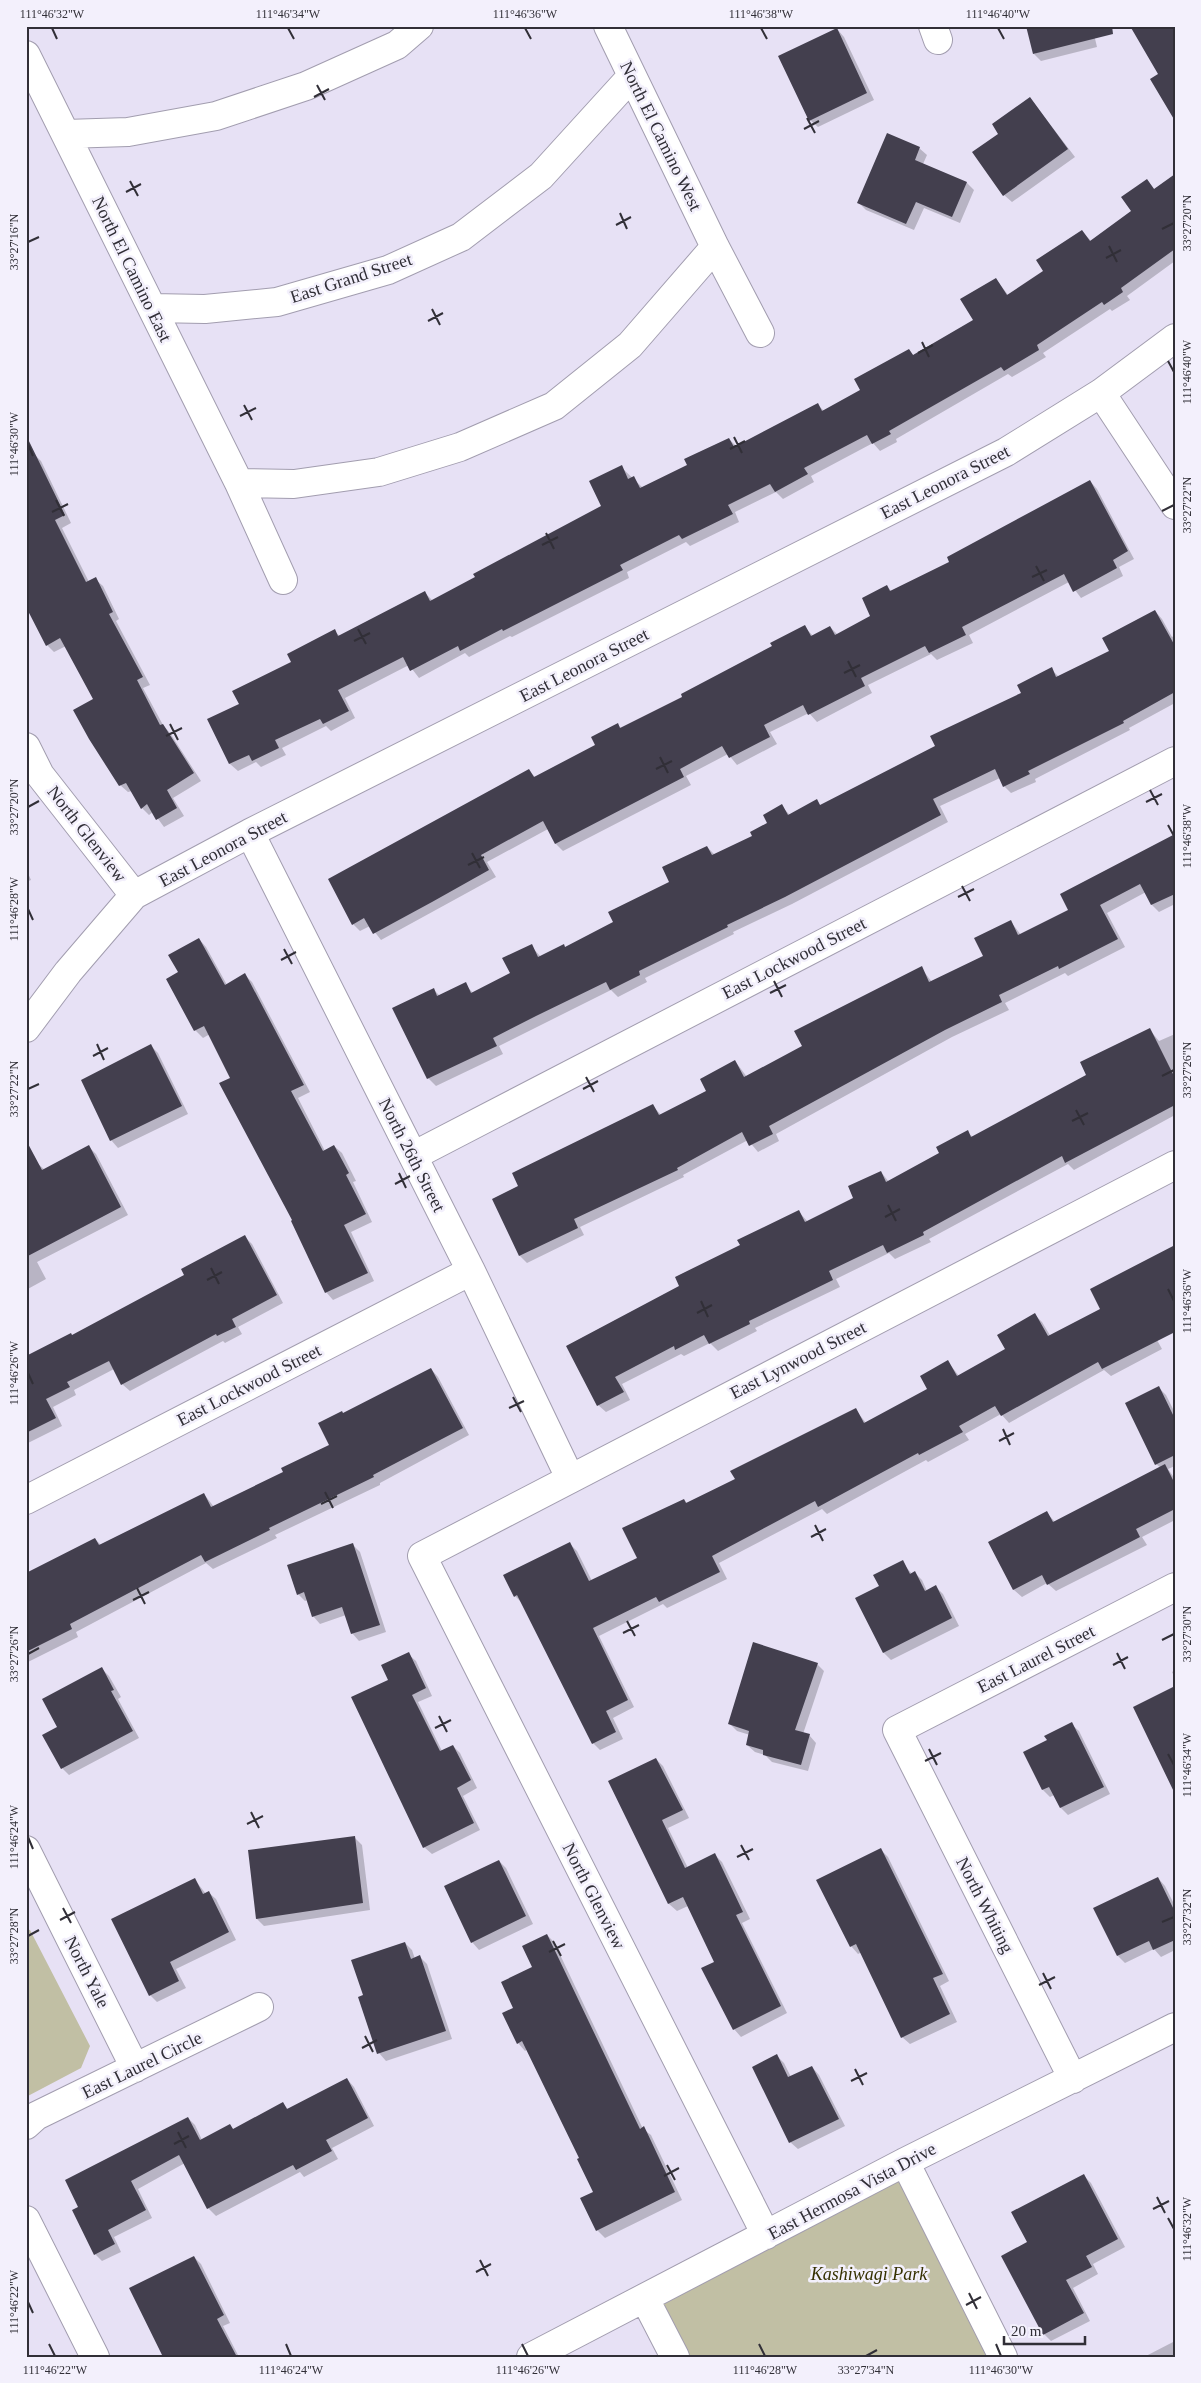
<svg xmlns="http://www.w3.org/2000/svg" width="1201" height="2383" viewBox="0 0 1201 2383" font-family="'Times New Roman',serif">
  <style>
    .green { fill: #c1bfa4 }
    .shadow { fill: #0003 }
    .building { fill: #433f4e }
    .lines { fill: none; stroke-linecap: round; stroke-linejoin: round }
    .minor-casing { stroke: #a29daf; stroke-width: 30 }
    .minor { stroke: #fff; stroke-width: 28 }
    .ticks { fill: none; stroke: #312f37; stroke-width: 2 }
    .labels { text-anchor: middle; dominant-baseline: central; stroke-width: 5; stroke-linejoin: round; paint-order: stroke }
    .street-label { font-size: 18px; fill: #312f37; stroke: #f3f0fc }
    .park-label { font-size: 18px; font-style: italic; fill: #353000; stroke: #f3f0fc }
    .neatline { fill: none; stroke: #312f37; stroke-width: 2 }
    .ticks-label { font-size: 12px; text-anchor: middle; fill: #312f37 }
  </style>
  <rect width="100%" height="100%" fill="#e7e1f5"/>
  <path class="green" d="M26,1929L30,1930L90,2046L81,2068L26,2097Z
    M905,2162L1002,2357H675L645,2299Z"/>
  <path class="shadow" d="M1092,26L1097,47L1041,61L1034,54Z
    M837,29L844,37L874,100L818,127L810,120Z
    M1030,98L1075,157L1012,202L1004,195L1000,134Z
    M919,148L927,155L923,164L967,183L974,190L960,223L924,208L914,230L866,210L858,202Z
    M1175,175V261L1127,296L1130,300L1112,311L1110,309L1043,353L1046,357L1012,377L1008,374L896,439L897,442L880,451L873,443L811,476L814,482L783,499L776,492L735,512L739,522L690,546L686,542L627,572L629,578L512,637L510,636L469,657L465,653L419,678L409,665L345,698L355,718L331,731L326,726L282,748L286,755L261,767L256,762L238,771L230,764L209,720L241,705L334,631L340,636L425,593L433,601L603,506L621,467L643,488L689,466L729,439L737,447L817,404L824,411L862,390L909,350L914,356L975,320L996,279L1008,295L1045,272L1082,231L1091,241L1132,211L1147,180L1155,190Z
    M34,454L41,461L71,523L62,528L89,582L95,579L103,586L119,619L116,621L150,685L143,688L163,725L170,733L201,781L173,798L184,816L164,827L153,812L149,815L142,808L132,791L128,792L120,785L94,700L66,646L54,652L47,645Z
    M1090,481L1097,489L1134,559L1119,567L1123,576L1081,598L1069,582L969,635L973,643L937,660L931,654L868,685L872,693L817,722L809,713L770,732L777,744L737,765L728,754L686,776L691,785L563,851L556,844L548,829L487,862L496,877L381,940L370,926L360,931L353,924L529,771L536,778L597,746L618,725L622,729L684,698L774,647L804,626L813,636L830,627L838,635L872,616L887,586L892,592L951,562Z
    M1155,611L1162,619L1172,637L1175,635V703L1129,728L1130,730L1035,779L1036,782L1011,793L1004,786L1000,778L940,806L948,822L792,904L733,932L734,934L645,978L647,982L618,997L611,990L499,1046L503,1054L436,1086L428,1078L433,989L440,996L465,984L473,993L511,974L531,946L541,957L566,948L615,923L671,883L707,847L715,855L754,836L769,823L781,806L790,815L816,801L821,806L937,747L1023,694L1051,669L1059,677L1111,651Z
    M1175,836V904L1159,912L1152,905L1146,892L1107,913L1125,947L1068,976L1065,973L1005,1003L1009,1010L952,1037L776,1134L779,1141L758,1152L748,1140L683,1175L684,1177L580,1227L584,1235L527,1263L520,1256L493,1199L520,1186L653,1106L661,1115L707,1091L735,1061L747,1077L804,1046L921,968L932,982L984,956L1011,922L1021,935L1070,911Z
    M26,869L31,880L26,882Z
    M199,939L206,947L227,985L245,975L252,982L310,1092L298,1098L325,1151L334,1146L342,1153L356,1181L353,1182L372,1222L351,1232L374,1281L333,1300L326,1292L232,1078L210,1034L203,1038L195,1030L167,979L180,972Z
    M1149,1029L1159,1041L1175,1034V1115L1074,1170L1068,1164L929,1239L931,1242L895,1259L889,1253L836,1279L840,1287L755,1328L757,1331L718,1351L710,1343L684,1356L681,1354L622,1384L630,1400L606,1412L598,1405L567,1346L681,1286L741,1245L799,1212L808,1222L855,1199L881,1172L889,1182L941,1154L967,1132L973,1137L1088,1076Z
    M151,1046L158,1053L188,1114L118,1148L111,1140Z
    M89,1147L96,1154L128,1215L37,1262L46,1279L26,1290V1202L37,1163L45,1170Z
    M245,1237L252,1244L283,1303L238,1327L242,1334L225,1343L223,1341L130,1391L122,1384L114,1369L74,1390L76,1395L53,1407L62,1426L26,1444V1357L72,1336L186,1276Z
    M1035,1315L1042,1322L1051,1337L1152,1331L1162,1349L1111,1376L1104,1370L1009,1423L1001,1414L965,1434L969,1440L928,1462L926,1460L827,1514L822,1509L719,1563L727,1579L667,1608L663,1604L599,1636L634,1707L613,1718L623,1739L600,1750L593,1743L523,1604L515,1596L570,1544L577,1551L592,1581L639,1559L684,1500L688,1504L736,1479L855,1409L866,1423L929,1389L948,1362L959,1376L1007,1349Z
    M431,1369L438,1377L469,1435L380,1483V1485L275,1535L277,1538L213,1569L206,1563L76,1632L78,1637L26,1663V1574L95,1539L101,1545L204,1494L214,1507L285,1473L331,1445Z
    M1159,1388L1166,1395L1175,1413V1466L1168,1469L1175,1479V1520L1142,1537L1147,1545L1056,1591L1047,1583L1022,1597L1014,1590L990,1542L1047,1513L1055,1522L1161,1468L1156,1464Z
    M353,1545L360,1552L386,1632L359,1641L352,1633L346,1615L320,1624L313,1616L308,1600L305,1601L298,1594Z
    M902,1562L912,1574L915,1573L922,1580L927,1591L936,1587L943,1594L959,1626L891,1660L884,1653L881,1587Z
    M408,1654L416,1661L432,1696L418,1702L442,1751L453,1746L460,1753L477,1788L463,1796L480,1830L432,1854L424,1847Z
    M817,1664L824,1671L803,1734L809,1735L816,1743L808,1771L772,1762L765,1755L755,1752L747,1745L750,1735L737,1731L729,1723Z
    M102,1669L109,1676L121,1697L118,1699L139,1738L69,1775L62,1768L58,1728Z
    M1175,1670V1678L1172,1672Z
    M1071,1724L1079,1731L1110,1794L1068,1815L1061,1808L1054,1795L1050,1797L1043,1790L1049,1741Z
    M656,1759L663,1766L689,1818L668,1828L688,1868L715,1855L722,1862L750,1919L742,1923L787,2013L741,2037L734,2029L716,1962L688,1906L677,1911L669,1904L610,1782Z
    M355,1838L362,1845L370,1910L264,1926L257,1919L249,1851Z
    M880,1849L888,1857L949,1981L940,1986L957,2022L910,2044L902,2037L862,1952L858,1954L851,1946Z
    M499,1861L506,1868L533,1924L479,1950L472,1942Z
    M1158,1878L1165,1886L1175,1906V1950L1161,1957L1154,1949L1125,1963L1118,1956Z
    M195,1880L206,1894L208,1892L216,1899L236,1940L176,1969L186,1988L157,2002L150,1995Z
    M547,1935L554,1942L643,2129L651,2135L682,2200L605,2238L597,2230L582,2199L595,2193L581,2159L528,2049L525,2051L518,2043L514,2008Z
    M405,1943L412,1950L415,1959L420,1957L427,1964L452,2039L386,2061L379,2053L364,1996Z
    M777,2056L784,2063L791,2077L812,2067L819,2075L845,2126L798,2149L790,2142Z
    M347,2079L354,2087L374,2126L332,2148L338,2159L304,2177L300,2172L216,2216L208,2208L185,2163L138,2189L152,2218L114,2237L121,2252L102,2261L95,2254L80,2207L188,2118L195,2125L202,2140L230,2126L234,2130L283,2104L289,2110Z
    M1083,2175L1091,2183L1125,2247L1093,2264L1098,2274L1073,2288L1090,2321L1051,2341L1044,2334L1029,2243Z
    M194,2257L201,2264L230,2323L223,2326L239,2357H164Z
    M1175,2341V2357H1144Z"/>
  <path class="building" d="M1026,26H1112L1113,34L1033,54Z
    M1130,26H1175V121L1150,79L1158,74Z
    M837,28L867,93L809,121L778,56Z
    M1030,97L1068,149L1003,196L972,152L998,134L992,124Z
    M887,133L920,147L915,160L967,182L952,217L916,202L906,224L857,203Z
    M1175,174V249L1121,288L1123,292L1104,305L1102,302L1037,345L1039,350L1004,371L1001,367L889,431L891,434L872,444L867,435L804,468L808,474L775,492L770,484L728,505L733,514L682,539L679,535L620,565L623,570L503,631L502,629L460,651L458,646L410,671L403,657L338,690L349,711L323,724L320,719L275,740L279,748L252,761L249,755L229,764L207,719L239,704L232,691L291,662L287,654L335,629L338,636L425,591L430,601L475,577L473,574L601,506L589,481L622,465L628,479L634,476L640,488L687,465L684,459L729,438L734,447L818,403L822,411L860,390L854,379L909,349L913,355L973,320L960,299L996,278L1007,295L1043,271L1036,260L1082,230L1090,241L1131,211L1121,197L1147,179L1154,189Z
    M26,435L65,515L55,520L86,582L96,577L113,612L109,614L143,677L137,680L160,725L163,724L194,773L167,790L177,808L156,820L147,804L141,809L126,783L119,786L89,739L73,710L93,699L60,638L46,646L26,607Z
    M1090,480L1128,551L1113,560L1117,568L1073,592L1064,574L962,627L966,635L929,653L925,646L861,678L865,686L808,715L803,705L764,725L770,737L729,758L722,746L680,769L684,777L555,844L543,821L481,855L489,870L432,902L373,934L364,918L352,925L328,879L529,769L534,777L595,745L591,737L618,723L620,728L682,697L681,694L772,646L770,643L805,625L811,636L830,626L835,635L870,616L862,598L887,585L890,591L949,562L947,557Z
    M1155,610L1175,646V692L1123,721L1124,723L1028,771L1030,774L1003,787L995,769L933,799L941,815L785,897L727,925L728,927L639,971L640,975L610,990L606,982L536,1016L493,1038L497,1046L427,1079L392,1008L434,988L437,996L466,982L471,993L510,973L502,958L532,944L538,957L564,944L565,947L613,922L608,912L669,882L662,867L707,846L712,855L752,836L750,832L767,823L763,815L782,804L788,815L817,799L820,805L935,746L930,736L1021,693L1017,685L1052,667L1056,677L1109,651L1102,638Z
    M1175,834V894L1151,905L1140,884L1100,905L1118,939L1059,969L1058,966L999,995L1002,1002L945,1030L769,1126L773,1134L749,1146L742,1132L677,1168L678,1170L574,1219L578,1228L519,1256L492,1199L518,1186L512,1173L653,1104L659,1115L706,1091L700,1079L735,1060L744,1077L802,1046L794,1031L922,966L929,982L983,956L974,938L1011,920L1018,935L1068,910L1060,894Z
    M199,938L225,985L245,973L304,1085L291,1091L323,1151L334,1145L349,1173L346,1175L366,1214L344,1225L368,1273L325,1293L291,1221L292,1220L219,1083L230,1078L204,1026L194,1031L166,979L178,972L168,955Z
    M1150,1028L1175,1078V1105L1065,1163L1062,1156L923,1232L924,1235L887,1253L883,1245L829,1271L833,1280L749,1321L750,1324L709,1344L704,1335L675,1350L674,1346L615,1377L624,1392L597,1406L566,1346L679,1286L675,1277L740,1245L737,1240L799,1210L805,1222L853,1198L848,1186L881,1171L886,1182L939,1153L936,1147L968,1130L971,1137L1086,1075L1080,1062Z
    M151,1044L182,1106L110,1141L81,1080Z
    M26,1140L42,1170L89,1145L121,1207L26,1257Z
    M245,1235L277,1295L232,1319L236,1327L217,1336L216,1334L121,1385L109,1361L67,1382L70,1387L46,1399L56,1418L26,1433V1356L71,1333L72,1335L184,1275L181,1269Z
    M1175,1245V1332L1102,1369L1098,1362L1001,1416L995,1406L959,1426L963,1432L919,1455L918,1453L818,1507L815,1501L712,1556L720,1572L659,1602L656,1597L593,1628L628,1700L606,1711L616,1732L592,1744L517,1595L514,1597L503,1575L570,1542L589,1581L637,1558L622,1528L684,1499L686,1503L735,1479L730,1471L856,1408L864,1423L927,1389L920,1376L948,1360L957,1376L1005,1349L997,1335L1035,1313L1048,1336L1100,1309L1090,1289Z
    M431,1368L463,1428L373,1475L374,1477L269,1528L270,1530L205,1562L201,1555L70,1624L72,1629L26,1652V1573L95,1538L99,1545L204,1493L211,1507L283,1472L281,1468L329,1445L318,1423L342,1411L343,1413Z
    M1159,1386L1175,1419V1455L1155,1465L1125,1403Z
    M1165,1464L1175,1484V1509L1136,1529L1140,1537L1047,1585L1042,1575L1013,1590L988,1542L1047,1511L1053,1522Z
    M353,1543L380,1625L351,1634L342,1607L312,1617L304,1592L297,1595L287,1565Z
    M903,1560L910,1574L915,1571L925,1591L936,1585L952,1618L883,1653L855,1598L879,1586L873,1575Z
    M753,1642L818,1663L795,1730L810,1734L801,1765L763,1755V1750L746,1745L749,1731L728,1724Z
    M409,1652L426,1688L412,1695L440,1751L453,1745L471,1780L457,1788L474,1823L423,1848L351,1697L388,1680L381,1665Z
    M102,1667L114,1690L111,1691L133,1731L61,1769L42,1735L57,1727L42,1699Z
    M1175,1686V1794L1133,1707Z
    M1072,1722L1104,1787L1060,1808L1049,1787L1042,1790L1023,1752L1047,1740L1044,1736Z
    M656,1758L683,1810L662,1820L685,1868L715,1853L743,1912L736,1915L781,2006L733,2030L701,1968L714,1962L683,1897L668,1904L608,1781Z
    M355,1836L363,1903L256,1919L248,1850Z
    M881,1848L943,1974L933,1978L950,2014L901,2038L856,1944L850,1947L816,1880Z
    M499,1860L526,1916L471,1943L444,1886Z
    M1158,1877L1175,1912V1940L1153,1950L1149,1941L1117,1956L1093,1908Z
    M195,1878L203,1894L209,1891L229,1932L170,1962L179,1981L149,1996L111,1919Z
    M547,1934L640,2129L644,2126L675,2192L596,2231L580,2198L593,2192L577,2159L579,2158L522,2041L517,2044L502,2013L513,2008L501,1982L532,1967L522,1946Z
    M405,1942L411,1959L420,1955L446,2031L377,2054L358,1997L363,1995L351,1960Z
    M777,2054L788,2077L812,2066L839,2119L789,2143L752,2067Z
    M347,2078L368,2118L326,2140L332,2151L296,2170L293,2165L207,2209L179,2155L131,2181L146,2210L108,2230L115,2244L94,2255L72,2210L78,2207L65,2180L188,2117L200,2140L230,2124L233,2129L283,2102L287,2109Z
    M1084,2174L1118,2239L1086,2256L1092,2267L1066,2280L1084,2313L1043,2335L1001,2256L1027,2242L1011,2212Z
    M194,2256L224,2315L217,2319L237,2357H163L129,2288Z"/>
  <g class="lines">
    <defs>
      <path id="minor" d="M608,26L715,247L760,333
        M933,26L938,40
        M26,55L239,483L283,580
        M66,134L128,132L216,116L306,86L397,45L419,26
        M152,308L205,309L277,302L388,270L461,237L541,176L632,76
        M1101,393L1175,505
        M239,483L294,484L379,472L460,447L554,406L630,345L715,247
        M26,747L40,775L134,895
        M250,833L471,1271L570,1478
        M26,1028L68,972L134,895L250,833L1006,452L1101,393L1175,338
        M413,1156L1175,761
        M26,1500L471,1271
        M26,1850L135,2068
        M1073,2079L897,1730L1175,1587
        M26,2125L36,2116L259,2007
        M905,2162L1003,2357
        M26,2220L95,2357
        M766,2235L422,1556L1175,1165
        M645,2299L675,2357
        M531,2357L905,2162L1175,2027"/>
    </defs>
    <use href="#minor" class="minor-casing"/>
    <use href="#minor" class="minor"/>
  </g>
  <path class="ticks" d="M52,28L57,39M288,28L294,39M525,28L531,39M761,28L767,39M998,28L1004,39M317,85L325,100M314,97L329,89M807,118L815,133M804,129L819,121M130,181L138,196M126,192L141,184M620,213L627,229M616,225L631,217M1162,229L1174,223M28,242L39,237M1109,246L1117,262M1106,258L1121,250M432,309L440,325M428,321L443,313M922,342L929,357M918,353L933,345M1168,361L1174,372M244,405L252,420M240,416L256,408M734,437L742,453M28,444L33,456M730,449L745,441M56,500L64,516M1162,511L1174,505M52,512L68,504M546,533L554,549M542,545L558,537M1036,566L1044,581M1032,577L1047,570M358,629L366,644M354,641L370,633M848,661L856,677M844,673L860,665M170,724L178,740M166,736L182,728M660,757L668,773M656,769L672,761M1150,790L1158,805M1146,802L1162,794M28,807L39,801M1168,825L1174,836M472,853L480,868M468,865L484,857M962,886L970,901M958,897L974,889M28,909L33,920M284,949L292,964M281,960L296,952M774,981L782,997M770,993L786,985M97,1044L104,1060M93,1056L108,1048M1162,1076L1174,1070M586,1077L594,1092M28,1089L39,1084M583,1089L598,1081M1076,1110L1084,1125M1072,1121L1088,1113M399,1173L406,1188M395,1184L410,1176M888,1205L896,1221M885,1217L900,1209M211,1268L219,1284M207,1280L222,1272M1168,1289L1174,1301M701,1301L708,1317M697,1313L712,1305M28,1373L33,1384M513,1397L521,1412M509,1408L524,1401M1003,1429L1010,1445M999,1441L1014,1433M325,1492L333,1508M321,1504L337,1496M815,1525L823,1541M811,1537L826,1529M137,1588L145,1604M133,1600L149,1592M627,1621L635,1636M623,1633L639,1625M1162,1640L1174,1634M1117,1653L1125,1669M28,1654L39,1648M1113,1665L1128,1657M439,1716L447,1732M435,1728L451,1720M929,1749L937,1765M1168,1754L1174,1765M925,1761L941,1753M251,1812L259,1828M247,1824L263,1816M28,1837L33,1849M741,1845L749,1860M737,1857L753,1849M63,1908L71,1923M60,1920L75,1912M1162,1922L1174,1917M28,1936L39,1930M553,1941L561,1956M549,1952L565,1944M1043,1973L1051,1989M1039,1985L1055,1977M365,2036L373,2052M362,2048L377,2040M855,2069L863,2085M851,2081L867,2073M178,2132L186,2148M174,2144L189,2136M667,2165L675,2180M664,2176L679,2168M1157,2197L1165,2213M1153,2209L1169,2201M1168,2218L1174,2229M480,2260L488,2276M476,2272L491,2264M969,2293L977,2309M28,2302L33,2313M966,2305L981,2297M49,2344L55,2356M286,2344L291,2356M522,2344L528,2356M759,2344L765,2356M996,2344L1001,2356M866,2356L877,2350"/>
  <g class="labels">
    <g class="street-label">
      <text transform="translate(661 136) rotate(64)">North El Camino West</text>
      <text transform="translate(132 269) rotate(64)">North El Camino East</text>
      <text transform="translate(351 278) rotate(-18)">East Grand Street</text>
      <text transform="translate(945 482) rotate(-27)">East Leonora Street</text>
      <text transform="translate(584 665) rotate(-27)">East Leonora Street</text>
      <text transform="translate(87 834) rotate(52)">North Glenview</text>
      <text transform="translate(223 849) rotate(-28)">East Leonora Street</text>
      <text transform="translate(794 958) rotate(-27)">East Lockwood Street</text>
      <text transform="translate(412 1155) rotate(63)">North 26th Street</text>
      <text transform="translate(798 1360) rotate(-27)">East Lynwood Street</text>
      <text transform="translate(249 1385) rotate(-27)">East Lockwood Street</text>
      <text transform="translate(1036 1659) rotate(-27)">East Laurel Street</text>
      <text transform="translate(594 1896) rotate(63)">North Glenview</text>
      <text transform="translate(985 1905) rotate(63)">North Whiting</text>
      <text transform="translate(87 1972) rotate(63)">North Yale</text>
      <text transform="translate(142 2065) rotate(-26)">East Laurel Circle</text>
      <text transform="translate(852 2191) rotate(-28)">East Hermosa Vista Drive</text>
    </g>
    <g class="park-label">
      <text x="869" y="2274">Kashiwagi Park</text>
    </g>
  </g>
  <rect width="1201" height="2383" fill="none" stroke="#f3f0fc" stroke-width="55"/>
  <path d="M1004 2336v8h81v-8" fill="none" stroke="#312f37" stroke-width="2.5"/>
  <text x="1011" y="2336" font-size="15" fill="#312f37" stroke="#f3f0fc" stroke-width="4" paint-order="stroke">20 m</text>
  <rect x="28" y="28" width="1146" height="2328" class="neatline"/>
  <g class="ticks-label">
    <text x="52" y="18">111°46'32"W</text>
    <text x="288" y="18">111°46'34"W</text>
    <text x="525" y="18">111°46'36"W</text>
    <text x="761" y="18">111°46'38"W</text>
    <text x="998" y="18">111°46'40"W</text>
    <text transform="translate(1187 223) rotate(-90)" y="4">33°27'20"N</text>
    <text transform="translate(14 242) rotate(-90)" y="4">33°27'16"N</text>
    <text transform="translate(1187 372) rotate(-90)" y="4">111°46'40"W</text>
    <text transform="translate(14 444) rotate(-90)" y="4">111°46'30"W</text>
    <text transform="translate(1187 505) rotate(-90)" y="4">33°27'22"N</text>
    <text transform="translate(14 807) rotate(-90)" y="4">33°27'20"N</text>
    <text transform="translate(1187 836) rotate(-90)" y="4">111°46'38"W</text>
    <text transform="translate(14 909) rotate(-90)" y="4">111°46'28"W</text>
    <text transform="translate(1187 1070) rotate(-90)" y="4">33°27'26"N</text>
    <text transform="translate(14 1089) rotate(-90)" y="4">33°27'22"N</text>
    <text transform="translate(1187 1301) rotate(-90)" y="4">111°46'36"W</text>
    <text transform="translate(14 1373) rotate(-90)" y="4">111°46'26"W</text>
    <text transform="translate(1187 1634) rotate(-90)" y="4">33°27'30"N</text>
    <text transform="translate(14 1654) rotate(-90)" y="4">33°27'26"N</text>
    <text transform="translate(1187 1765) rotate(-90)" y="4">111°46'34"W</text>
    <text transform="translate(14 1837) rotate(-90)" y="4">111°46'24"W</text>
    <text transform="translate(1187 1917) rotate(-90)" y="4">33°27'32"N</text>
    <text transform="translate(14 1936) rotate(-90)" y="4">33°27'28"N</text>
    <text transform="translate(1187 2229) rotate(-90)" y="4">111°46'32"W</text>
    <text transform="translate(14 2302) rotate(-90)" y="4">111°46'22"W</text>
    <text x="55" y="2374">111°46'22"W</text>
    <text x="291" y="2374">111°46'24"W</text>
    <text x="528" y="2374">111°46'26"W</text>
    <text x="765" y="2374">111°46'28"W</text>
    <text x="866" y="2374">33°27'34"N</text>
    <text x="1001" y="2374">111°46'30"W</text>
  </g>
</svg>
